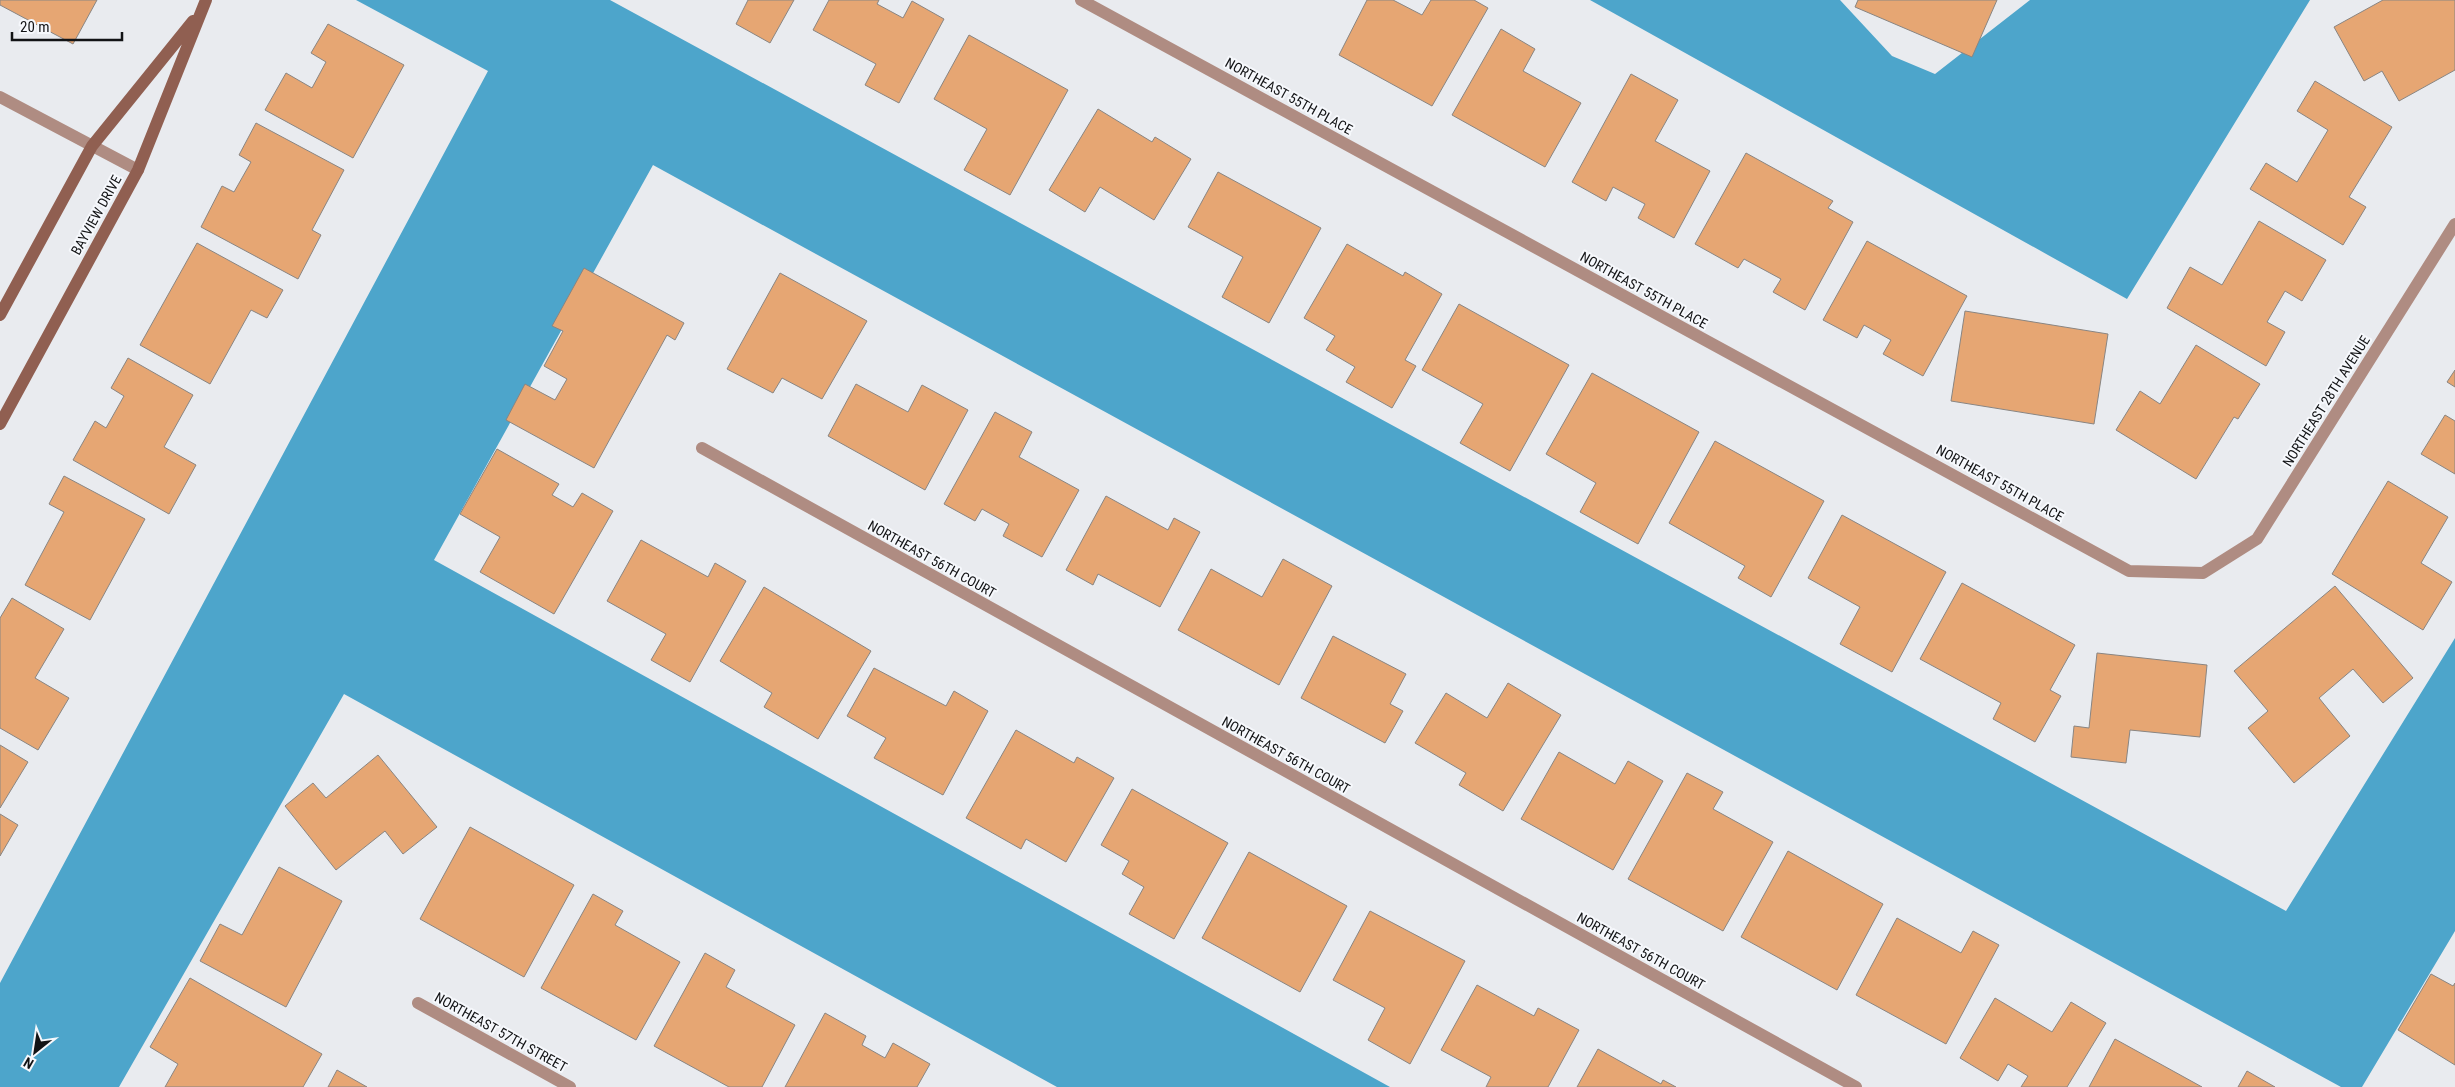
<svg xmlns="http://www.w3.org/2000/svg" width="2455" height="1087" viewBox="0 0 2455 1087" font-family="'Roboto Condensed',sans-serif">
  <style>
    .water { fill: #4da5cb }
    .building { fill: #e6a673; stroke: #898582 }
    .lines { fill: none; stroke-linecap: round; stroke-linejoin: round }
    .street { stroke: #af8c82; stroke-width: 12 }
    .secondary { stroke: #905f51; stroke-width: 12 }
    .labels { text-anchor: middle; dominant-baseline: central; stroke-width: 4; stroke-linejoin: round; paint-order: stroke }
    .street-label { font-size: 14px; fill: #121315; stroke: #f6f8fc }
  </style>
  <rect width="100%" height="100%" fill="#e9ebef"/>
  <path class="water" d="M356,0H610L2286,911L2455,638V931L2362,1087H2341L653,165L434,560L1390,1087H1057L344,694L119,1087H0V983L488,71Z
    M1590,0H1840L1892,56L1935,74L2030,0H2310L2127,299Z"/>
  <path class="building" d="M0,0H97L73,44L0,5Z
    M748,0H794L770,43L736,24Z
    M829,0H879L877,4L903,18L912,1L944,19L899,103L865,85L876,64L813,30Z
    M1367,0H1393L1422,15L1431,0H1474L1488,8L1432,106L1339,55Z
    M1858,0H1997L1972,57L1855,7Z
    M2383,0H2455V70L2399,101L2382,71L2364,81L2334,27Z
    M328,24L404,65L353,158L265,110L286,73L312,88L326,62L311,53Z
    M1501,29L1535,49L1523,71L1581,103L1545,167L1452,115Z
    M969,35L1068,90L1010,195L964,170L987,129L934,99Z
    M1631,74L1678,100L1655,141L1710,171L1674,238L1638,218L1645,204L1613,187L1606,201L1572,182Z
    M2315,81L2392,127L2349,197L2366,207L2343,245L2250,189L2266,163L2297,182L2328,130L2297,111Z
    M1098,109L1152,142L1155,137L1191,159L1154,220L1100,187L1085,212L1049,190Z
    M256,123L344,170L312,230L321,235L298,279L201,227L222,186L234,192L251,162L239,155Z
    M1746,153L1833,201L1828,208L1853,222L1805,310L1773,292L1781,279L1744,259L1738,268L1695,244Z
    M1218,172L1321,228L1269,323L1222,297L1243,257L1188,227Z
    M2259,221L2326,260L2302,301L2285,291L2267,322L2285,332L2266,366L2167,308L2190,267L2222,285Z
    M1867,241L1967,296L1923,376L1883,354L1891,340L1864,325L1857,338L1823,320Z
    M197,243L283,290L267,318L251,310L210,384L140,345Z
    M1347,244L1403,276L1405,272L1442,294L1405,360L1416,366L1392,408L1346,382L1355,367L1326,350L1335,336L1304,318Z
    M584,268L684,323L675,340L667,335L594,468L506,420L525,384L555,400L567,379L544,366L563,331L552,326Z
    M780,273L867,321L822,399L782,378L773,393L727,369Z
    M1459,304L1569,365L1510,471L1460,443L1483,404L1422,370Z
    M1965,311L2108,334L2094,424L1951,401Z
    M2196,345L2260,384L2238,419L2234,417L2196,479L2116,430L2140,391L2160,404Z
    M128,358L193,395L164,447L196,465L169,514L73,460L95,421L106,428L124,396L111,388Z
    M2455,370V387L2447,382Z
    M1592,373L1699,432L1638,544L1580,512L1596,483L1546,454Z
    M856,384L908,412L922,385L968,410L925,490L828,436Z
    M995,412L1032,432L1019,457L1079,490L1042,557L1003,536L1009,524L982,509L975,521L944,504Z
    M2445,415L2455,421V474L2421,454Z
    M1715,441L1824,501L1771,597L1738,578L1745,566L1669,523Z
    M497,449L559,484L552,495L573,507L582,493L613,511L554,614L480,572L500,537L460,514Z
    M64,476L145,519L90,620L25,585L64,512L49,504Z
    M2388,481L2448,517L2421,563L2452,582L2423,630L2332,574Z
    M1106,496L1168,530L1174,518L1200,532L1160,607L1098,574L1093,585L1066,570Z
    M1842,515L1946,572L1892,672L1840,644L1860,607L1808,578Z
    M641,540L708,577L715,563L746,581L690,682L651,660L666,634L607,601Z
    M1283,559L1332,586L1279,685L1178,630L1211,569L1262,597Z
    M1962,583L2075,645L2050,690L2061,696L2035,742L1993,719L2001,703L1920,659Z
    M2335,586L2413,678L2383,703L2353,669L2319,698L2350,736L2294,783L2248,728L2268,711L2234,671Z
    M764,587L871,651L818,739L764,707L772,693L720,661Z
    M12,598L64,629L35,678L69,698L38,750L0,728V618Z
    M1333,636L1406,674L1390,704L1403,711L1385,743L1301,698Z
    M2097,653L2207,665L2200,737L2130,730L2126,763L2071,757L2074,726L2089,728Z
    M874,668L946,706L954,691L988,711L943,795L874,758L886,738L847,716Z
    M1508,683L1561,715L1503,811L1459,785L1466,773L1415,743L1446,693L1487,718Z
    M1016,730L1074,763L1077,757L1114,778L1066,862L1026,839L1021,849L966,818Z
    M0,745L28,762L0,808Z
    M1559,752L1615,784L1628,761L1663,781L1613,870L1521,819Z
    M378,755L437,827L403,854L385,831L336,870L285,806L313,783L326,798Z
    M1687,773L1723,792L1713,809L1773,842L1723,931L1628,879Z
    M1132,789L1228,843L1174,939L1129,914L1144,887L1122,874L1129,861L1101,845Z
    M0,814L18,825L0,856Z
    M470,827L574,885L524,977L420,919Z
    M1788,851L1883,904L1837,990L1741,937Z
    M1249,852L1347,906L1300,992L1202,938Z
    M279,867L342,901L286,1007L200,961L220,924L242,935Z
    M593,894L623,911L615,925L680,962L636,1040L541,988Z
    M1370,911L1465,961L1410,1064L1368,1040L1385,1008L1333,980Z
    M1897,918L1961,953L1973,931L1999,945L1946,1044L1856,995Z
    M705,953L735,970L726,987L795,1025L762,1087H729L654,1046Z
    M2431,974L2453,986L2455,983V1065L2398,1030Z
    M190,978L322,1054L303,1087H165L178,1064L150,1047Z
    M1477,985L1534,1016L1538,1008L1579,1030L1548,1087H1486L1491,1077L1441,1050Z
    M1995,998L2052,1032L2071,1002L2106,1023L2067,1087H2021L2028,1076L2008,1064L1998,1081L1960,1058Z
    M825,1013L866,1036L862,1045L885,1058L893,1043L930,1064L917,1087H785Z
    M2115,1039L2202,1087H2089Z
    M1598,1049L1661,1084L1663,1080L1676,1087H1577Z
    M337,1070L367,1087H328Z
    M2247,1071L2275,1087H2238Z"/>
  <g class="lines">
    <path class="street" d="M1081,0L2129,571L2203,573L2257,539L2455,224
      M0,97L138,170
      M702,448L1856,1087
      M418,1003L570,1087"/>
    <path class="secondary" d="M0,315L92,146L193,21
      M0,424L138,170L206,0"/>
  </g>
  <g class="labels">
    <g class="street-label">
      <text transform="translate(1289 96) rotate(29)">NORTHEAST 55TH PLACE</text>
      <text transform="translate(96 215) rotate(-61)">BAYVIEW DRIVE</text>
      <text transform="translate(1644 290) rotate(29)">NORTHEAST 55TH PLACE</text>
      <text transform="translate(2326 401) rotate(-58)">NORTHEAST 28TH AVENUE</text>
      <text transform="translate(2000 483) rotate(29)">NORTHEAST 55TH PLACE</text>
      <text transform="translate(932 559) rotate(29)">NORTHEAST 56TH COURT</text>
      <text transform="translate(1286 755) rotate(29)">NORTHEAST 56TH COURT</text>
      <text transform="translate(1641 951) rotate(29)">NORTHEAST 56TH COURT</text>
      <text transform="translate(501 1032) rotate(29)">NORTHEAST 57TH STREET</text>
    </g>
  </g>
  <g transform="translate(35 1052) rotate(210)" stroke="#f6f8fc" stroke-width="4" paint-order="stroke">
  <path d="M0-4L9 19L0 12L-9 19Z" fill="#121315"/>
  <text y="-8" font-size="14" font-weight="bold" text-anchor="middle" fill="#121315">N</text>
  </g>
  <path d="M12 32v8h110v-8" fill="none" stroke="#121315" stroke-width="2.5"/>
  <text x="20" y="32" font-size="15" fill="#121315" stroke="#f6f8fc" stroke-width="4" paint-order="stroke">20 m</text>
</svg>
